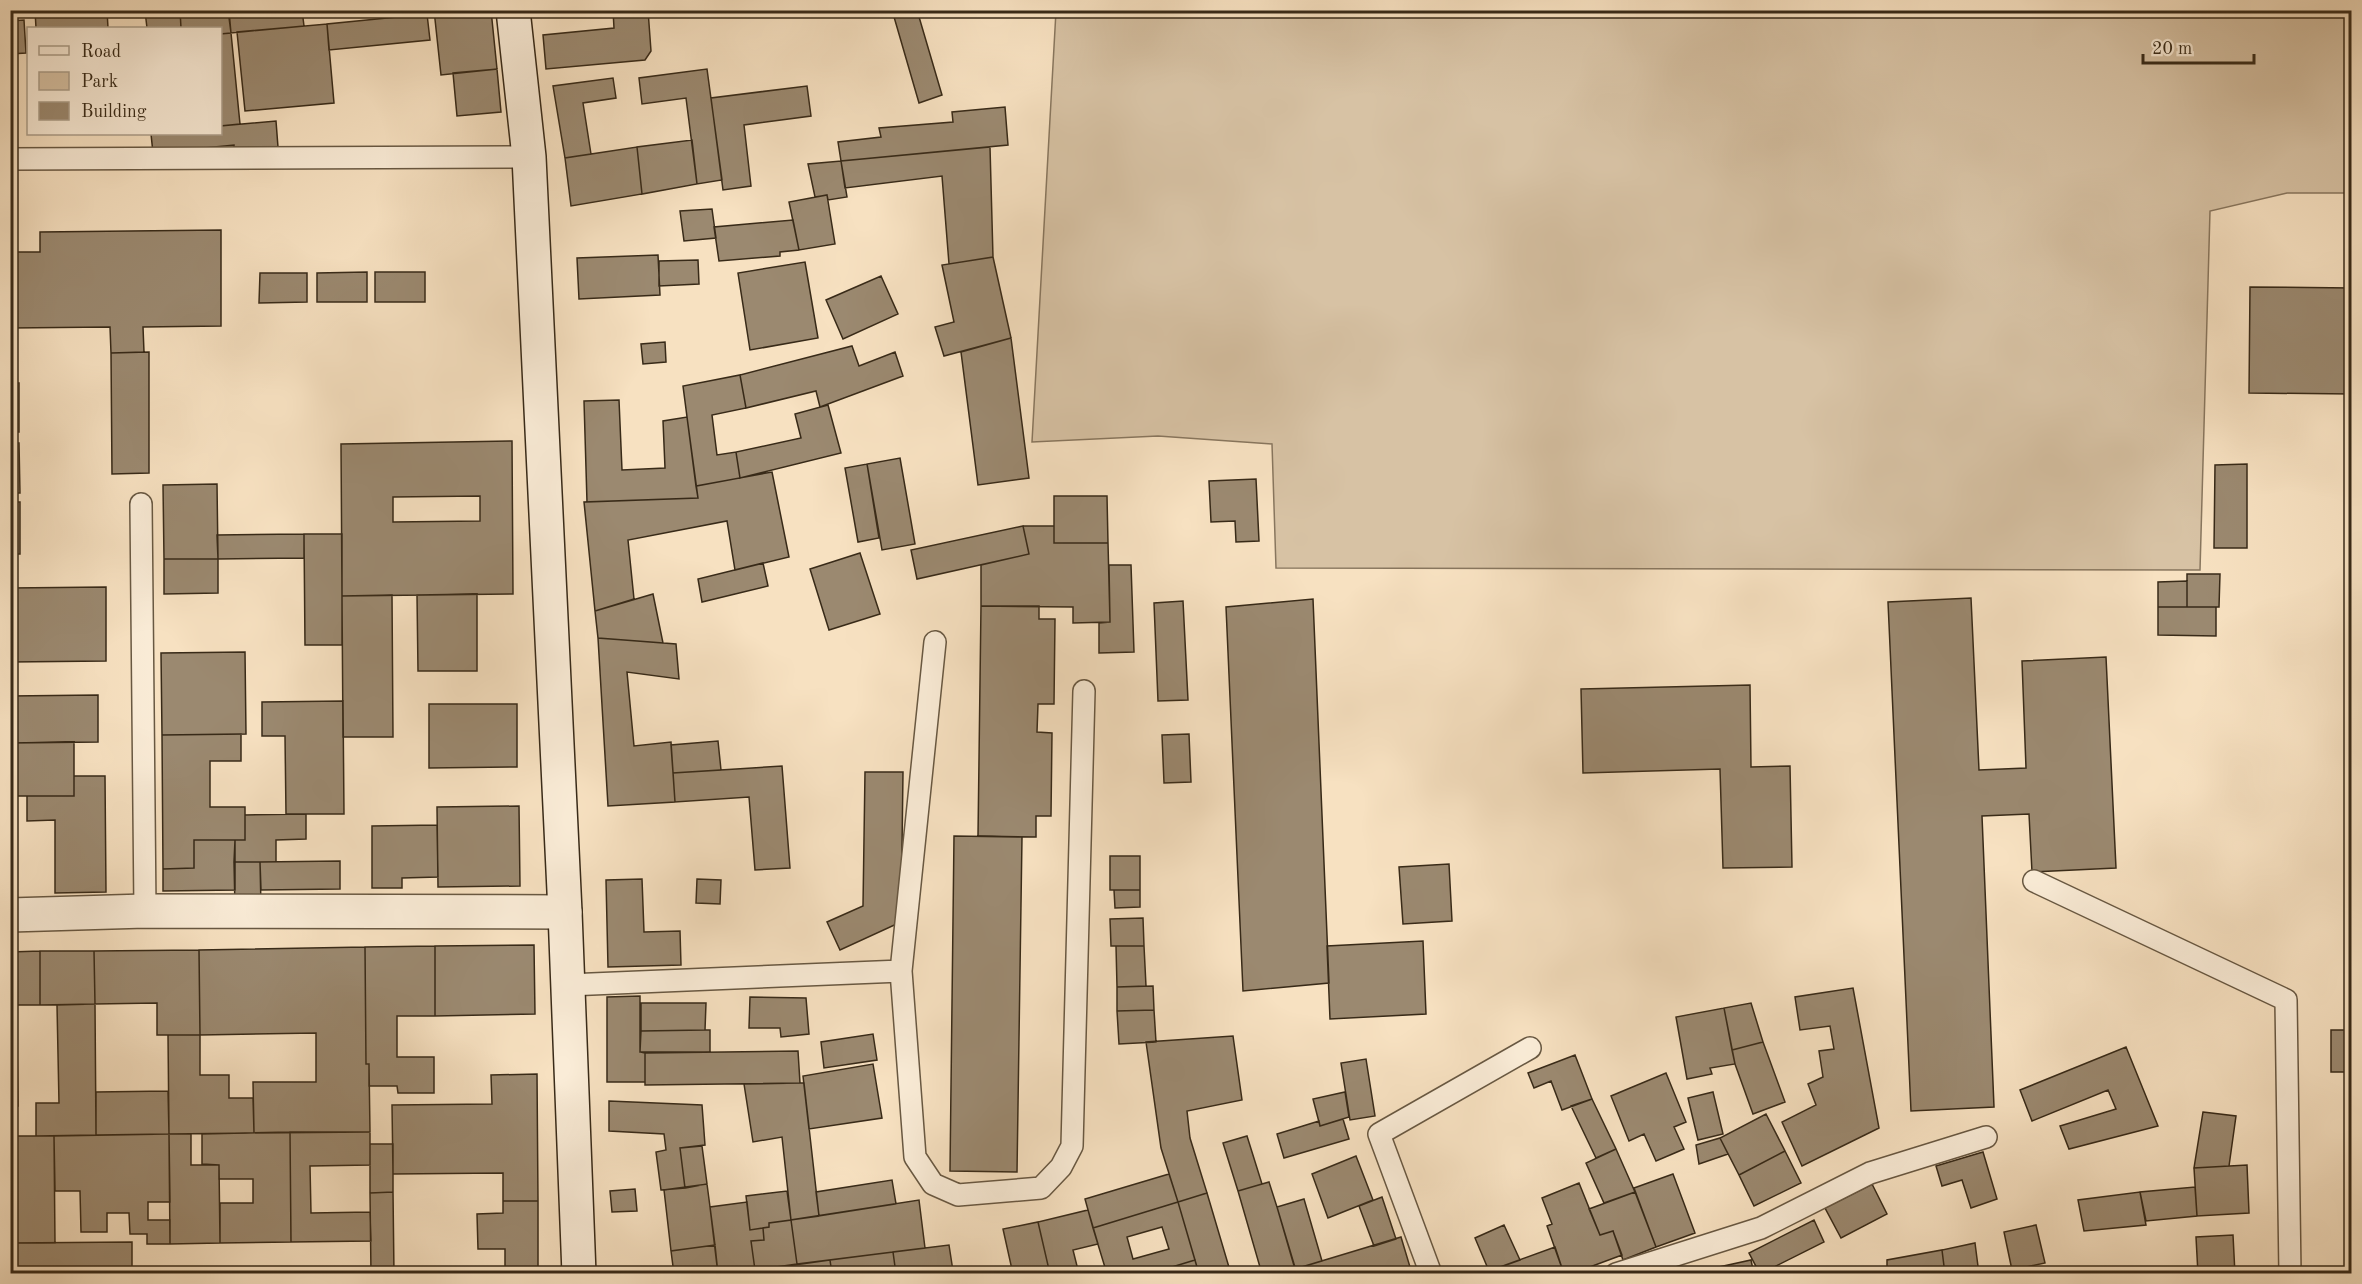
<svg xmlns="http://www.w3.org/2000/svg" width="2362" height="1284" viewBox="0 0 2362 1284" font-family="'Old Standard TT',serif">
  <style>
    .green { fill: #d7c2a4; stroke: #88765e; stroke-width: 1.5 }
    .building { fill: #9b8970; stroke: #382a18; stroke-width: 1.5; fill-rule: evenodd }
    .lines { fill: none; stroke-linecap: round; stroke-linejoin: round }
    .lane-casing { stroke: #685842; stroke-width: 24 }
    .street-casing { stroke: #685842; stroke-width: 36 }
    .secondary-casing { stroke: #382a18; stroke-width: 36 }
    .lane { stroke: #faecd7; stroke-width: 21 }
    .street { stroke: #faecd7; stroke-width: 33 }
    .secondary { stroke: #faecd7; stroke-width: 33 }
  </style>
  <rect width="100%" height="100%" fill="#f7e1c1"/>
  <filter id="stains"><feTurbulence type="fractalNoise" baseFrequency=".00333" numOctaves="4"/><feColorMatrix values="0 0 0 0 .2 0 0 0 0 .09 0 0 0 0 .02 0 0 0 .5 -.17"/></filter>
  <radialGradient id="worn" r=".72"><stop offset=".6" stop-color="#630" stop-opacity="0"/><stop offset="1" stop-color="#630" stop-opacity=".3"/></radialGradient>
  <path class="green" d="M1056,11H2351V193H2287L2210,211L2200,570L1276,568L1272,444L1158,436L1032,442Z"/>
  <path class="building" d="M35,10H107L108,28H36Z
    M107,10H180L181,28H147L145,11L107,15Z
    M180,10H228L231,33L220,34V28H181Z
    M302,10L304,26L231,33L229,11Z
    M434,10H491L497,69L441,75Z
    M613,10H648L651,51L645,60L546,69L543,35L614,28Z
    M892,10H917L942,95L919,103Z
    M427,14L430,40L329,50L327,24Z
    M24,20L26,53L10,54V21Z
    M327,24L334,103L245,111L237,32Z
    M231,33L240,124L220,126V34Z
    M497,69L501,112L457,116L453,73Z
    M707,69L722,180L697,184L686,98L642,104L639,78Z
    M613,78L616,98L583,103L591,154L565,158L553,86Z
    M807,86L811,116L744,125L751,186L723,190L711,98Z
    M1005,107L1008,145L841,161L838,142L881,137L879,128L953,122L952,112Z
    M276,121L278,147L234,152V145L153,153L151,134H220V126Z
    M692,140L697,184L642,194L637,147Z
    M637,147L642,194L571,206L565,158Z
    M990,147L993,257L949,264L942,176L845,188L841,161Z
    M841,161L847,197L828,200L827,195L815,197L808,164Z
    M827,195L835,244L799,250L789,202Z
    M712,209L716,238L684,241L680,211Z
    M793,220L799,250L780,252V256L719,261L714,227Z
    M221,230V326L143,327L144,352L111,353L110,327L10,328V252H40V232Z
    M658,255L660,295L579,299L577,258Z
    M993,257L1011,338L944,356L935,327L954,322L942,265Z
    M698,260L699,284L659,286V261Z
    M805,262L818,338L750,350L738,273Z
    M367,272V302H317V273Z
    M375,272H425V302H375Z
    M260,273H307V302L259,303Z
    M881,276L898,314L843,339L826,300Z
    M2250,287L2352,288V394L2249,393Z
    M1011,338L1029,478L978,485L961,352Z
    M665,342L666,362L643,364L641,344Z
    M852,346L859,366L895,352L903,376L820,407L816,391L746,408L740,375Z
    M149,352V473L112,474L111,353Z
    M740,375L746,408L712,415L717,455L736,452L740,478L696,486L683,386Z
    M10,383H19V432H10Z
    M619,400L622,470L665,468L663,421L687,417L698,498L587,502L584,401Z
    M828,405L841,453L740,478L736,452L801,438L795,414Z
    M512,441L513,594L342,596L341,444ZM480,496V521L393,522V497Z
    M10,443H19L20,493H10Z
    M900,458L915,544L882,550L867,464Z
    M867,464L879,538L858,542L845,468Z
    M2247,464V548H2214L2215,465Z
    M772,472L789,557L735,570L727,521L628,540L634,599L595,611L584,502L698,498L696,486Z
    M1256,479L1259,541L1236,542L1235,521L1211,522L1209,481Z
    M217,484L218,559H164L163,485Z
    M1054,496H1107L1108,543H1054Z
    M10,502H20V554H10Z
    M1023,526L1029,554L917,579L911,550Z
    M1023,526H1054V543H1108L1110,622L1073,623V607L981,606V565L1029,554Z
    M304,534V558L218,559L217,535Z
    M304,534H342V645H305Z
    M860,553L880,614L829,630L810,569Z
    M164,559H218V593L164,594Z
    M763,563L768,586L702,602L698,579Z
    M1109,565H1131L1134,652L1099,653V623L1110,622Z
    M2187,574H2220L2219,607H2187Z
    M2187,581V607H2158V582Z
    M106,587V661L10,662V588Z
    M477,594V671H418L417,595Z
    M653,594L663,643L598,638L595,611Z
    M392,595L393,737H343L342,596Z
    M1971,598L1979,770L2026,768L2022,661L2106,657L2116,868L2032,872L2029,814L1982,816L1994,1107L1911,1111L1888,602Z
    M1313,599L1329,983L1243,991L1226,607Z
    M1183,601L1188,700L1158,701L1154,603Z
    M981,606H1039V619H1055L1054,704H1038L1037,732L1052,733L1051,816H1036V837L978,836Z
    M2158,607H2216V636L2158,635Z
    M598,638L676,644L679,679L627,672L634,746L671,742L675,802L608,806Z
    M245,652L246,734L162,735L161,653Z
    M1750,685L1751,767L1790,766L1792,867L1723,868L1720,769L1583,773L1581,689Z
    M98,695V742L10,743V696Z
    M343,701L344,814H286L285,736H262V702Z
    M429,704H517V767L429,768Z
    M241,734V761H210V807H245V840H194V868L163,869L162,735Z
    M1189,734L1191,782L1164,783L1162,735Z
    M718,741L721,770L673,773L671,745Z
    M74,742V796H10V743Z
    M782,766L790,868L755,870L749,797L675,802L673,773Z
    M865,772H903L901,922L840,950L827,922L863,906Z
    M74,776H105L106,892L55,893V820L27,821V796H74Z
    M519,806L520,886L438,887L437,807Z
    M306,814V839L276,840V862H234L235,840H245V815Z
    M437,825L438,877L402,878V888H372V826Z
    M954,836L1022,837L1017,1172L950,1171Z
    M194,840H235V890L163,891V869L194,868Z
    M1110,856H1140V890H1110Z
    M340,861V889L261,890L260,862Z
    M234,862H260L261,907L235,908Z
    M1449,864L1452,921L1403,924L1399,867Z
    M642,879L644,932L680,931L681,965L608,967L606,880Z
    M697,879L721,880L720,904L696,903Z
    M1114,890H1140V907L1115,908Z
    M1143,918L1144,946H1111L1110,919Z
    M1423,941L1426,1014L1330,1019L1327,946Z
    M534,945L535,1014L435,1016V946Z
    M435,946V1016H397V1057H434V1093H398L397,1086H369V1064H366L365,947Z
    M1116,946H1144L1146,986L1117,987Z
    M365,947L366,1064H369L370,1132L254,1133L253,1082H316V1033L200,1035L199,950Z
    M199,950L200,1035H157V1003L95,1004L94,951Z
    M40,951H94L95,1004L40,1005Z
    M40,951V1005H17V1042H10V952Z
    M1153,986L1154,1010L1117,1011V987Z
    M1853,988L1879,1128L1802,1166L1782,1122L1816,1105L1808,1084L1823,1077L1819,1051L1834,1049L1830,1026L1800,1030L1795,997Z
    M640,996V1052L645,1053V1082H607V997Z
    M750,997L806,998L809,1034L781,1037L780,1028H749Z
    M641,1003H706L705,1030L641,1031Z
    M1751,1003L1763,1042L1732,1050L1724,1008Z
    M95,1004L96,1135L36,1136V1103H59L57,1005Z
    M1724,1008L1735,1064L1710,1068L1712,1074L1687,1079L1676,1017Z
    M1154,1010L1156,1042L1119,1044L1117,1011Z
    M705,1030H710V1052H640L641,1031Z
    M2331,1030H2352V1072H2331Z
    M873,1034L877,1060L824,1068L821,1042Z
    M168,1035H200V1075H229V1098H253L254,1133L169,1134Z
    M1233,1036L1242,1100L1187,1111L1190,1138L1207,1193L1178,1202L1161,1148L1146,1042Z
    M10,1042H17L18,1106H10Z
    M1763,1042L1785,1102L1753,1114L1735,1064L1732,1050Z
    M2126,1047L2158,1126L2069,1149L2060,1126L2116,1109L2108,1090L2032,1121L2020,1090Z
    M798,1051L800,1083L645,1085V1053Z
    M1575,1055L1592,1099L1562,1110L1551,1081L1534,1088L1528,1073Z
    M1366,1059L1375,1116L1350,1120L1341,1063Z
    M873,1064L882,1118L809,1129L803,1076Z
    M1666,1073L1686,1122L1674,1127L1684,1149L1656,1161L1644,1134L1629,1141L1611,1096Z
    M537,1074L538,1201H503V1173L393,1174L392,1105L492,1104L491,1075Z
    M800,1083H804L819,1216L791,1220L782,1137L753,1142L744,1084Z
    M168,1091L169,1134L96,1135V1092Z
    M1345,1092L1349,1117L1320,1126L1313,1099Z
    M1713,1092L1723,1134L1698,1140L1688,1098Z
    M1592,1099L1616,1149L1596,1158L1571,1106Z
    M609,1101L702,1105L705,1145L680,1148L685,1188L661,1190L656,1152L666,1150L664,1134L609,1131Z
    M2203,1112L2236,1116L2229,1166L2194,1168Z
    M1766,1114L1785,1151L1739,1175L1720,1138Z
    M1343,1119L1349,1139L1284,1158L1277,1134L1319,1121L1320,1126Z
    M290,1132L291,1242L220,1243V1203H253V1179H219V1165L202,1164V1134Z
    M290,1132H370V1165L310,1166L311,1213L370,1212L371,1241L291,1242Z
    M169,1134L170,1202H148V1220H170V1244H147V1234H130L129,1213H107V1232H81L80,1191H55L54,1136Z
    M169,1134H191V1165H219L220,1243L170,1244Z
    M10,1136H54L55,1243H10Z
    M1247,1136L1262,1184L1238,1191L1223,1143Z
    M1720,1138L1728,1154L1699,1164L1696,1145Z
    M370,1144H393V1192L370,1193Z
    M702,1146L707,1184L685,1188L680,1148Z
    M1616,1149L1635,1192L1604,1203L1586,1163Z
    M1785,1151L1801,1183L1754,1206L1739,1175Z
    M1983,1152L1997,1199L1971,1208L1962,1180L1942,1186L1936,1166Z
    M1356,1156L1373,1200L1328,1218L1312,1174Z
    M2247,1165L2249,1213L2197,1216L2194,1168Z
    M1169,1174L1178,1202L1093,1228L1085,1199Z
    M1673,1174L1695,1233L1656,1247L1634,1188Z
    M892,1180L896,1204L819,1216L816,1192Z
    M1269,1182L1277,1207L1297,1274H1262L1238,1191Z
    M1579,1183L1600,1235L1613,1231L1622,1255L1571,1274H1564L1547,1226L1552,1224L1542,1198Z
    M707,1184L715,1245L671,1251L664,1190Z
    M1872,1184L1887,1214L1841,1238L1825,1208Z
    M2195,1187L2197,1216L2146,1221L2140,1192Z
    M635,1189L637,1211L612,1212L610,1191Z
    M787,1191L791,1220L769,1223V1227L750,1230L746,1196Z
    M393,1192L394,1274H371L370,1193Z
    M1635,1192L1656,1247L1623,1260L1613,1231L1600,1235L1589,1209Z
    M2140,1192L2146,1225L2084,1231L2078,1200Z
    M1207,1193L1231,1274H1199L1178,1202Z
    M1382,1197L1396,1239L1374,1246L1359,1206Z
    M1304,1199L1322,1261L1295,1269L1277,1207Z
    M919,1200L925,1248L797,1264L791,1220Z
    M503,1201H538V1274H463L505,1273V1249H478L477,1214L503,1213Z
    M747,1202L750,1230L763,1228L764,1240L751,1241L755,1270L718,1274L710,1207Z
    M1178,1202L1195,1260L1149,1274H1107L1093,1228ZM1162,1227L1169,1249L1133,1259L1127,1237Z
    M1088,1210L1098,1244L1073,1250L1079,1274H1050L1038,1222Z
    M791,1220L797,1264L755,1270L751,1241L764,1240L763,1228L769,1227V1223Z
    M1814,1220L1824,1242L1760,1274L1749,1253Z
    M1038,1222L1050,1274H1013L1003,1229Z
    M1504,1225L1520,1260L1489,1271L1475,1238Z
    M2036,1225L2045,1263L2012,1270L2004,1232Z
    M2233,1235L2235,1274H2198L2196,1237Z
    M1401,1237L1410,1267L1388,1274H1380L1379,1270L1366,1274H1297L1295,1269Z
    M132,1242V1274H10V1243Z
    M1975,1243L1979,1274H1945L1942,1250Z
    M715,1245L718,1274H674L671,1251Z
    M949,1245L953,1271L896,1274L893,1252Z
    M1555,1247L1564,1274H1502L1500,1267Z
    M1942,1250L1945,1274H1887V1260Z
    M893,1252L896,1274H832L830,1260Z
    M830,1260L832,1274H788L787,1266Z
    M1195,1260L1199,1274H1149Z
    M1751,1260L1754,1274H1687Z
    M1500,1267L1502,1274H1482L1489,1271Z
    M762,1269V1274H726V1273Z"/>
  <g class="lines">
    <defs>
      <path id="lane" d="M10,159L529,157
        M141,504L145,911
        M2034,881L2286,1000L2290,1274
        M901,971L935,642
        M568,985L901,971L915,1157L933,1184L958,1195L1041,1188L1061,1167L1072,1146L1084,691
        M1431,1274L1379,1134L1530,1048
        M1616,1274L1761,1228L1870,1173L1986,1137"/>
      <path id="street" d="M10,915L145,911L565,912"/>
      <path id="secondary" d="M513,10L529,157L565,912L579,1274"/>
    </defs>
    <use href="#lane" class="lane-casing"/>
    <use href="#street" class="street-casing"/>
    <use href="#secondary" class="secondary-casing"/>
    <use href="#lane" class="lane"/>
    <use href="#street" class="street"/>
    <use href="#secondary" class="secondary"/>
  </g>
  <rect width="2362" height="1284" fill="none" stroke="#f7e1c1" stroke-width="36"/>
  <rect x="12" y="12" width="2338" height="1260" fill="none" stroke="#382a18" stroke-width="3"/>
  <rect x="18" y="18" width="2326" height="1248" fill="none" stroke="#382a18" stroke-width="1.5"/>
  <rect x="27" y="27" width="195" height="108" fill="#faecd7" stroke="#ac9e8b" stroke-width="1.5"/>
  <rect x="39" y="46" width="30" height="9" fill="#faecd7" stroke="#ac9e8b" stroke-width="1.5"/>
  <text x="81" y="57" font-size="18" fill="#382a18">Road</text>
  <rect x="39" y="72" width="30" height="18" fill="#d7c2a4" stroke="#ac9e8b" stroke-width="1.5"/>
  <text x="81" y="87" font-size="18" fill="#382a18">Park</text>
  <rect x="39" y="102" width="30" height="18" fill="#9b8970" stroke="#ac9e8b" stroke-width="1.5"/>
  <text x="81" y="117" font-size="18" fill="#382a18">Building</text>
  <path d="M2143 54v9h111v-9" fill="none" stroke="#382a18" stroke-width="3"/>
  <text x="2152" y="54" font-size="18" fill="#382a18" stroke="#faecd7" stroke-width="4.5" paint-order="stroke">20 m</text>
  <rect width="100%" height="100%" filter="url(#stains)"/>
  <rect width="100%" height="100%" fill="url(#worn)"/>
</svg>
